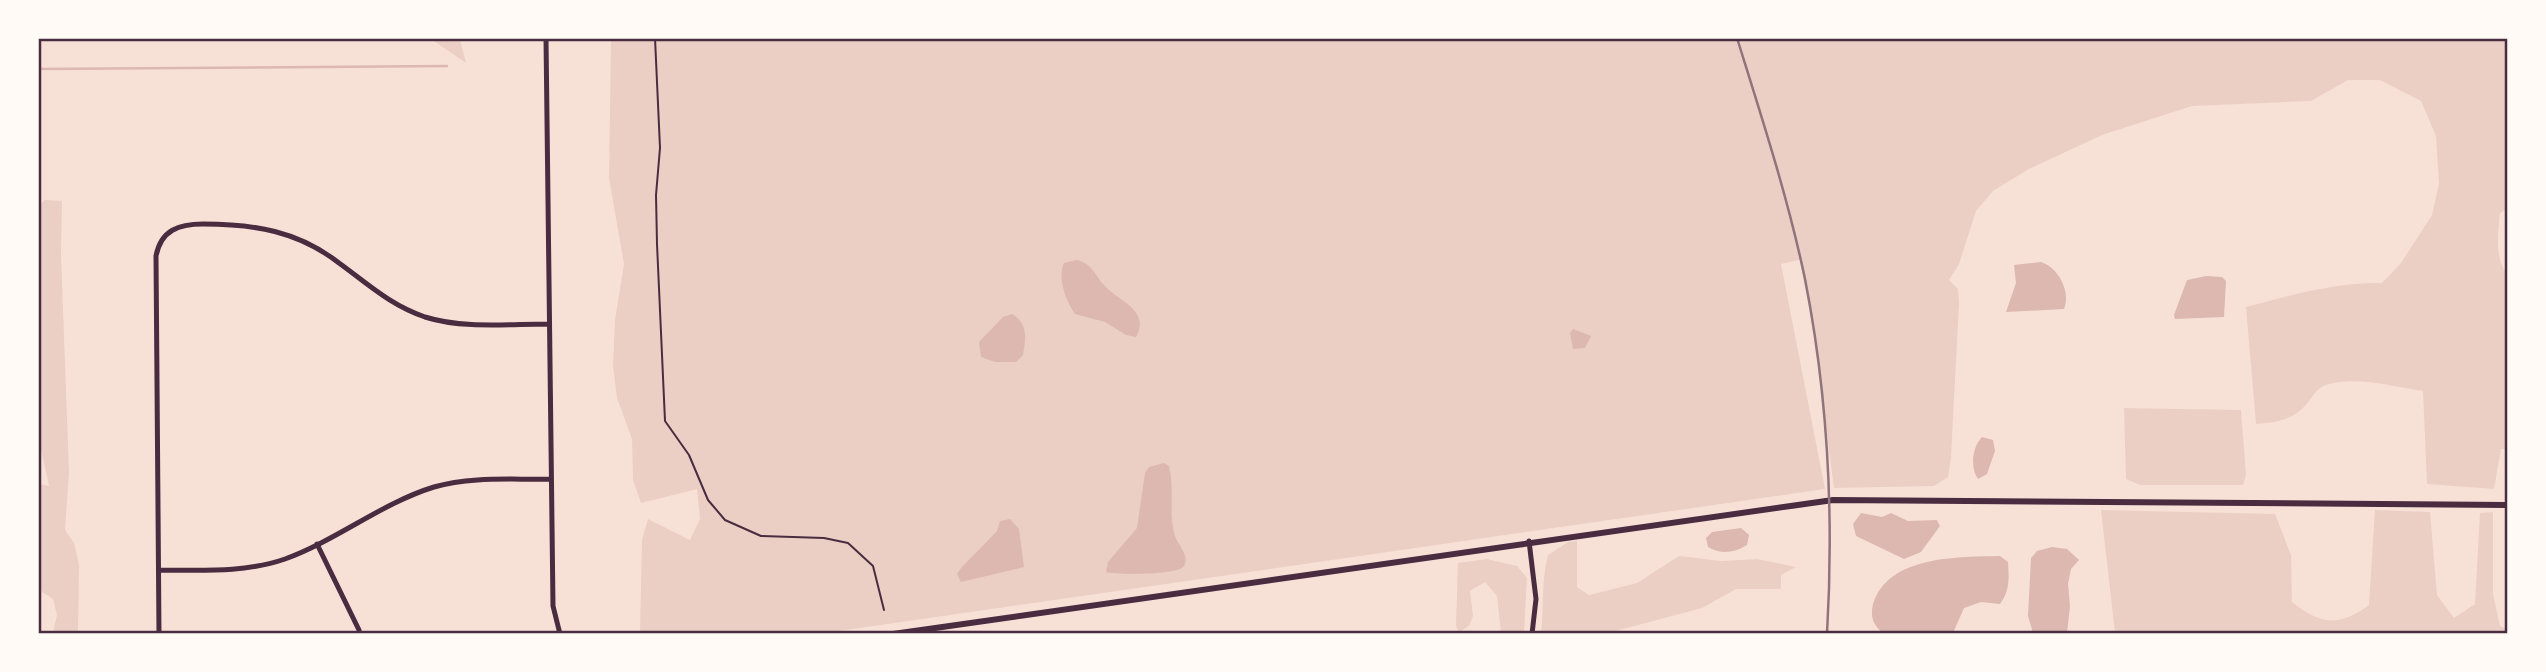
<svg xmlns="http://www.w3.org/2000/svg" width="2546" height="672" viewBox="0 0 2546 672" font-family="Ubuntu,sans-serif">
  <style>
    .green { fill: #ebcfc5 }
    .water { fill: #dcb8b0 }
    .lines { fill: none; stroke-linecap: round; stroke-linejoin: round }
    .stream { stroke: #dcb8b0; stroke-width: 2.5 }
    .path { stroke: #4a2c40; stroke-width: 2 }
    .minor { stroke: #4a2c40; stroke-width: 5 }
    .tertiary { stroke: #4a2c40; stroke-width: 6 }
    .rail { stroke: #8f747c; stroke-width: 2.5 }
    .neatline { fill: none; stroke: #4a2c40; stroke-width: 2.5 }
  </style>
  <rect width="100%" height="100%" fill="#f7e1d7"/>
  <path class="green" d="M431,39H460L466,63Z
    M611,39H2507L2508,208L2500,213C2498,236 2494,257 2508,276L2507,449H2501L2494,489L2427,484L2423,391C2395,387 2358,376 2329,384C2314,388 2312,400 2302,409C2288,421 2273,423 2256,424L2246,307C2291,295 2336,282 2382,283L2401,263L2432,215L2439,184L2436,136L2421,101L2380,80H2348L2311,101L2192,106L2102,135L2029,169L1993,191L1976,211L1959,264L1949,280L1958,289L1959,303L1951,457L1948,477L1934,486L1834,488L1813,327L1800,261L1803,259L1781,264L1825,489L825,633H640L642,540L648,519L690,540L700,519L697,489L641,503L633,480L632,439L617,398L613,366L615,320L624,264L609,178Z
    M45,200L62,201L61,254L69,472L65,530L74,543L79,565L78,633H53L57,615L53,599L42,592L39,580V484L49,486L38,436V206Z
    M2124,408L2241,410L2246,475L2243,485H2140L2126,479Z
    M2101,510L2275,514L2291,555L2292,602C2321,625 2339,627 2369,605L2375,510L2430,512L2437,595L2454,618L2475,604L2480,513L2493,512V594L2500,626L2507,629V633H2115Z
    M1577,541V587L1589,595L1637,583L1679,556L1722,561L1757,559L1796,567L1781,575V589H1736L1702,608L1608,633H1541C1544,607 1541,581 1548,555L1568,542Z
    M1487,559L1517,566L1527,578L1524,633H1501L1497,596L1485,582L1470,591L1473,616L1469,626L1459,632L1456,626L1458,563Z"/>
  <path class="water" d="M1077,260C1093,264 1095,276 1105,286C1118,301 1151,310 1136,337L1126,335L1105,322L1075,314C1066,301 1057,278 1064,263Z
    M2041,262C2059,268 2071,292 2064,309L2006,312L2016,283L2014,265Z
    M2206,276L2222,277L2226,281L2224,317L2175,319L2174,315L2187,280Z
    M1012,314C1028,323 1026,338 1023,355L1016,362H995L981,357L979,342L1003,317Z
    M1573,329L1591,336L1585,348L1573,349L1570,333Z
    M1982,437L1993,440L1995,451L1987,474L1978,479C1970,468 1972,447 1982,437Z
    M1164,463L1169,466C1175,489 1168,514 1175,536C1178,545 1190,556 1184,566C1180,575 1116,575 1106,572L1108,562L1137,528L1145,473L1149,467Z
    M1861,513L1882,517L1891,513L1908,521L1937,520L1940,526L1921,552L1904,559L1856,536L1853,524Z
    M1010,519L1019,529L1024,567L961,582L957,574L961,568L997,531L1000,521Z
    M1741,528L1749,535L1747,545C1734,553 1721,555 1708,547L1706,538L1712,532Z
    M2052,547L2067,549L2079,560L2071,569L2068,584L2070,606L2067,633H2033L2028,616L2031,558L2037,551Z
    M2000,556L2008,562C2009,578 2010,591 2000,604L1981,602L1964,608L1953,633H1883C1873,625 1870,617 1873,604C1888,555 1960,557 2000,556Z"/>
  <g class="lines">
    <path class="stream" d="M38,69L447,66"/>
    <path class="path" d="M655,38L660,148L656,195L657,244L665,421L689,455L708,500L725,520L761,536L824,538L848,543L873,566L884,610"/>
    <path class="minor" d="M546,38L553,606L560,634
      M1529,541L1536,599L1532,634
      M317,544L359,630
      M159,570C201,570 245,573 285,559C337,540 382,503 434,487C472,476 512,480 551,479
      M159,634L156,256C161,230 179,224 203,224C254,224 298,231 339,263C368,284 390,305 425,317C463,329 508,324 548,324"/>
    <path class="tertiary" d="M893,634L1833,500L2508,505"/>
    <path class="rail" d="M1737,38C1762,118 1788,198 1805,279C1828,396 1834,514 1827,634"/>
  </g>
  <rect width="2546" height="672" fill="none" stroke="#fffaf5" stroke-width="80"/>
  <rect x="40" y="40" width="2466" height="592" class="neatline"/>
</svg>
